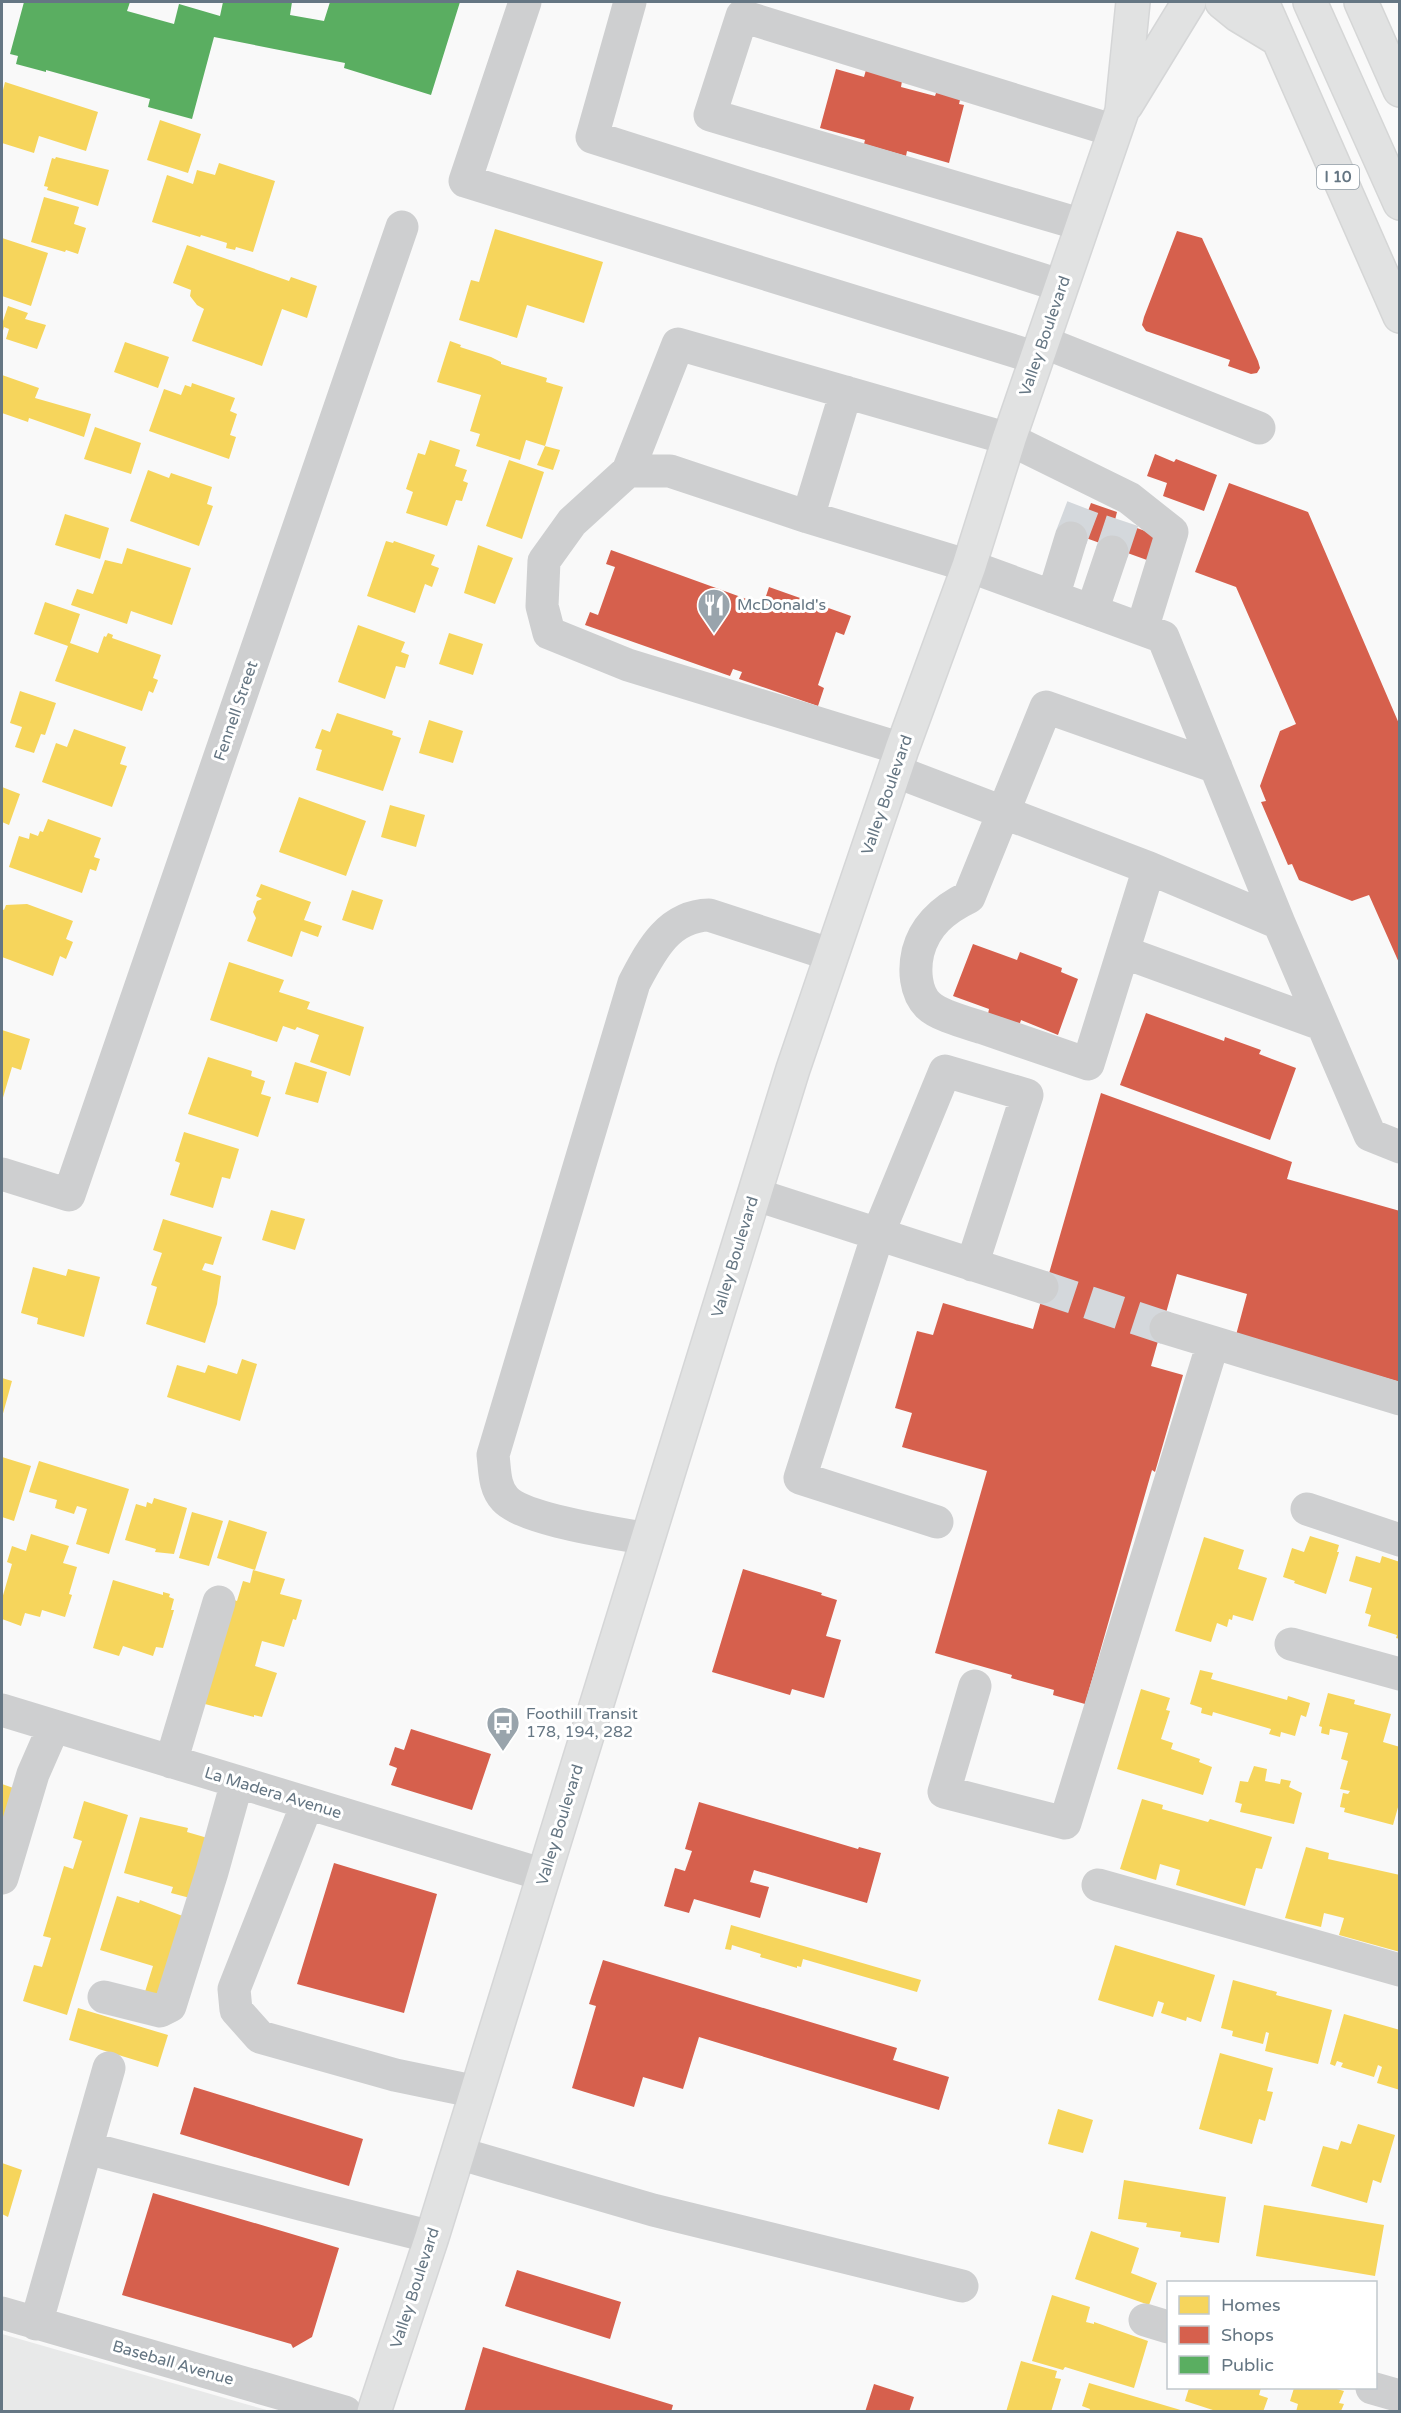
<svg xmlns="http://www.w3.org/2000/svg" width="1401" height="2413" viewBox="0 0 1401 2413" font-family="'Varela Round',sans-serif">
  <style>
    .built { fill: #e8e9e9 }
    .homes { fill: #f6d55c }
    .shops { fill: #d6604d }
    .public { fill: #5aae61 }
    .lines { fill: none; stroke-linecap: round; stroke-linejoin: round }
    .minor-tunnel { stroke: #d4d8dc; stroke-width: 33; stroke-dasharray: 33 16; stroke-linecap: butt }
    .major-casing { stroke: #d5d6d7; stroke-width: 36 }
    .highway-casing { stroke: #d5d6d6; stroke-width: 36 }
    .minor { stroke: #cecfd0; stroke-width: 33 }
    .major { stroke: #e1e2e2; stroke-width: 33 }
    .highway { stroke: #e1e2e2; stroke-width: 33 }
    .labels { text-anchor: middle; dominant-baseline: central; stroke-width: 6; stroke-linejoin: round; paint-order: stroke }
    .shield { fill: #fff; stroke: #939fa8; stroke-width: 1.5 }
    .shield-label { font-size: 15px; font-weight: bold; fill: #657683 }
    .street-label { font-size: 16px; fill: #657683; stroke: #fff }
    .poi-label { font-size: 16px; fill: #657683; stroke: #fff; text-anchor: start }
  </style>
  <rect width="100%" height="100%" fill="#f9f9f9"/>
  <path class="built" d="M2,2334L270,2411H2Z"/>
  <path class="homes" d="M5,82L98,112L86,151L39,136L34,153L2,143V94Z
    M160,120L201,134L188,173L147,160Z
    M56,157L109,170L98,206L47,190L48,187L44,186L52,158L55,159Z
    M219,163L275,181L253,252L236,247L235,250L226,248L227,243L201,235L200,237L152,222L167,175L193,184L197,170L215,175Z
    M44,197L79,207L74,224L86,228L78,254L66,250L65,252L31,242Z
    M495,229L603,262L584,323L527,305L517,338L459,320L471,280L479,282Z
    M2,238L48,253L31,306L2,296Z
    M187,245L289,281L291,277L317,286L307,318L282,309L262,366L192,341L204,309L197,305L190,296L191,290L173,283Z
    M8,306L28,313L25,319L46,325L37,349L6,339L9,329L4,327L2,334V320L3,321Z
    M450,341L461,345L460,347L491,357L501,362V364L547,378L546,382L563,387L545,446L560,450L553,470L537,465L545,446L526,440L520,460L476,446L480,434L470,431L481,395L437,382Z
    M125,342L169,357L158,388L114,372Z
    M2,375L39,388L35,398L91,414L84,437L29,418L28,422L2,413Z
    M192,383L235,398L230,411L237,414L230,435L236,437L229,459L149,431L164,389L181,395L185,385L191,387Z
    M95,427L141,443L131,474L84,459Z
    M430,440L460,450L455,466L467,470L463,481L468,483L462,501L456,500L447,526L406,513L413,492L406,489L418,453L425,455Z
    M509,460L544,472L522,539L486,526Z
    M148,470L169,478L171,473L212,487L207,504L213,506L199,546L130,521Z
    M65,514L109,528L100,559L55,545Z
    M386,541L393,543L394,541L435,555L431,565L439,568L432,587L425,584L415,613L367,596Z
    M478,545L513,558L495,604L464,593Z
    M127,548L191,568L172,625L131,611L127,624L71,605L77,589L93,594L105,560L122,564Z
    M45,602L80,614L70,643L98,653L104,636L106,637L108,633L113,635L112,638L161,655L153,678L158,680L153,693L149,691L142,711L55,681L68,646L34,634Z
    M358,625L405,642L401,652L409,655L405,668L396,666L385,699L338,682Z
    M449,633L483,644L473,675L439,664Z
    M20,691L56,703L45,735L41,734L34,753L15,747L22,727L10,723Z
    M337,713L393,731L392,735L401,738L383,791L316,770L322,750L315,748L322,729L330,732Z
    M429,720L463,731L453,763L419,753Z
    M74,729L126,747L120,764L127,766L112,807L42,782L56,743L67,747Z
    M2,787L20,794L9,825L2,822Z
    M299,797L366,821L346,876L279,852Z
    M390,805L425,815L416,847L381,837Z
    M48,819L101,838L94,857L100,859L96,871L90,869L82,893L9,867L19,836L29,839L30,833L38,836L40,831L43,832Z
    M261,884L311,902L304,920L322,926L318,937L301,931L292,957L247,941L256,918L253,912L257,901L262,899L256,896Z
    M352,890L383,900L373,930L342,920Z
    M27,904L73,921L66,939L73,942L66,959L60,956L53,976L2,957V909L4,910L6,905Z
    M229,962L284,980L279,992L310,1002L307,1009L364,1027L350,1076L310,1062L319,1035L297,1027L295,1030L283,1026L277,1042L210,1020Z
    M2,1030L30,1039L21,1070L12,1067L2,1101Z
    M208,1057L252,1071L251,1076L265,1081L261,1094L271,1097L258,1137L188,1114Z
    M295,1062L327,1072L318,1103L285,1094Z
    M184,1132L239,1149L230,1179L222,1177L213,1208L170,1195L180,1163L175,1161Z
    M271,1210L305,1219L295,1250L262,1240Z
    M163,1219L222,1237L213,1265L205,1263L202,1270L221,1276L217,1304L205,1343L146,1324L157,1287L151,1285L162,1253L153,1250Z
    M33,1267L66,1276L68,1269L100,1277L84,1337L37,1324L38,1318L21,1313Z
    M242,1359L257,1364L240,1421L167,1397L177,1365L205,1373L208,1365L237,1374Z
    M2,1378L12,1381L2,1417Z
    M2,1457L31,1466L14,1521L2,1517Z
    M39,1461L129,1489L109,1554L76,1544L87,1509L77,1506L74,1514L55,1508L57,1500L29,1492Z
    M154,1498L187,1508L174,1554L155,1552L156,1549L125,1540L136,1504L146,1507L147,1502L152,1504Z
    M192,1512L223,1521L209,1566L179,1558Z
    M229,1520L267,1532L255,1570L217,1558Z
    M31,1534L69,1546L63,1563L77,1567L69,1594L72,1595L65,1617L42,1610L40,1617L25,1613L21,1626L2,1619V1599L12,1564L7,1562L12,1546L26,1551Z
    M1310,1536L1339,1545L1337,1552H1339L1326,1594L1294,1583L1295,1581L1283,1577L1292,1548L1304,1552Z
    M1204,1537L1244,1550L1238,1569L1267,1578L1253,1621L1233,1615L1232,1620L1229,1619L1227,1627L1217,1623L1211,1642L1175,1631Z
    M1356,1556L1380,1563L1382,1556L1400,1562V1639L1396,1638L1397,1635L1368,1626L1371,1615L1365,1613L1372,1588L1349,1581Z
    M253,1570L285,1579L280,1594L302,1600L296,1620L293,1619L284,1647L262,1641L255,1666L277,1673L262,1717L254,1715V1717L205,1704L234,1600L237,1601L243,1581L250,1583Z
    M113,1580L163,1595V1592L170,1594L169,1597L174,1599L171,1610H174L163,1648L156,1647L153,1656L123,1646L119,1656L93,1648Z
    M1200,1670L1213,1673L1211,1679L1287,1700L1288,1696L1310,1703L1306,1717L1301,1715L1295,1736L1281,1732L1280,1737L1269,1734L1271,1729L1213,1712L1212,1716L1201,1713L1202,1708L1190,1704Z
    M1141,1689L1170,1698L1166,1710L1170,1711L1161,1739L1173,1743L1171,1749L1200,1759L1199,1762L1212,1767L1203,1795L1117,1769Z
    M1328,1693L1355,1700L1354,1704L1391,1714L1383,1742L1400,1747V1800L1393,1825L1344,1812L1345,1808L1340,1807L1343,1793L1348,1794L1350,1791L1340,1789L1348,1761L1341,1759L1348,1733L1330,1729L1329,1735L1321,1733L1322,1727L1319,1726Z
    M1254,1766L1267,1769L1265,1781L1280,1784L1281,1779L1291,1781L1289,1787L1302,1793L1294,1824L1240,1812L1242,1804L1235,1802L1240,1781L1248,1782Z
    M2,1784L19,1790L2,1837Z
    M1142,1799L1163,1805L1162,1809L1208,1822L1210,1819L1272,1837L1262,1869L1256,1868L1245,1906L1176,1885L1180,1870L1160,1864L1156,1880L1120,1869Z
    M84,1801L128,1815L67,2015L23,2001L34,1965L42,1967L51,1938L43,1936L64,1866L73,1869L82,1841L73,1838Z
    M140,1817L188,1828L187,1832L211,1839L190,1898L171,1893L173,1887L124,1873Z
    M1306,1847L1329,1853L1328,1859L1400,1875V1952L1339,1935L1344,1918L1324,1913L1321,1927L1285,1918Z
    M117,1896L139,1903L140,1900L188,1918L160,2000L144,1995L153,1966L100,1950Z
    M731,1925L921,1980L917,1992L803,1959L801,1967L797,1966V1968L760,1957L761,1954L732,1945L731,1950L725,1949Z
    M1115,1945L1215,1975L1201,2022L1187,2017L1186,2021L1161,2013L1164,2003L1158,2001L1153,2017L1098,2000Z
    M1233,1980L1277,1992L1276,1995L1332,2010L1318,2064L1265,2051L1269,2033L1266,2032L1263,2044L1232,2036L1233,2031L1221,2028Z
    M78,2008L168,2035L158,2067L69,2040Z
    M1344,2014L1400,2030V2090L1377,2083L1382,2067L1378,2065L1374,2077L1341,2067L1343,2063L1337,2061L1335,2066L1330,2064Z
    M1220,2053L1273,2068L1267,2091L1273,2092L1265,2121L1259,2119L1252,2144L1199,2129Z
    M1058,2109L1093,2120L1083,2153L1048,2144Z
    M1358,2124L1395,2135L1381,2183L1373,2180L1367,2203L1311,2186L1323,2146L1338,2150L1341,2141L1351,2144Z
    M2,2163L22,2170L8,2217L2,2214Z
    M1124,2180L1226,2197L1219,2243L1180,2237L1181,2232L1146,2227L1147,2223L1118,2219Z
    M1264,2205L1384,2225L1375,2276L1256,2256Z
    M1091,2231L1139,2248L1131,2273L1157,2283L1149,2305L1075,2279Z
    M1052,2295L1090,2307L1086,2322L1094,2324V2322L1148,2341L1134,2388L1065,2367L1063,2370L1032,2361Z
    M1021,2361L1057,2371L1055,2378L1061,2379L1051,2412H1006Z
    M1089,2383L1184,2411V2412H1089L1090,2409L1082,2406Z
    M1189,2388H1261L1259,2395L1268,2398L1263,2412H1219L1185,2401Z
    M1294,2388H1333L1344,2391L1339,2403L1344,2404L1341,2411L1296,2412L1298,2404L1290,2401Z"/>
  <path class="shops" d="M836,69L864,77L866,70L902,81L901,87L935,96L937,90L961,96L959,104L964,105L949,163L907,151L906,156L864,144L865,140L820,128Z
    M1177,231L1202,238L1258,361L1260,368L1257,373L1251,374L1228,366L1230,360L1146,331L1142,325L1144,317Z
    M1155,454L1174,462L1176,459L1217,475L1204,511L1163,496L1167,483L1147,476Z
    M1229,483L1308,512L1400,726V965L1369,895L1352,901L1299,880L1292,864L1288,865L1261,802L1266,801L1260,786L1280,731L1296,724L1236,587L1195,572Z
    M1091,503L1117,512L1115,520L1167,539L1158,564L1061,529L1069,505L1088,511Z
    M611,550L763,605L769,587L851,616L844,635L836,632L818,685L824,688L818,706L739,679L742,672L733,669L730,676L585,625L590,612L598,615L615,567L606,564Z
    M973,944L1017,960L1020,952L1062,968L1061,972L1078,979L1058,1035L1021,1020L1019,1026L988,1014L989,1009L953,996Z
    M1146,1013L1224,1041L1225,1037L1261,1050L1259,1054L1296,1068L1270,1140L1120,1085Z
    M1101,1093L1292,1162L1287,1179L1400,1211V1382L1236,1335L1247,1294L1177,1274L1151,1366L1183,1375L1155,1472L1152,1470L1085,1704L1053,1695L1054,1690L1011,1678L1012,1675L935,1653L987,1471L902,1447L912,1413L895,1408L917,1331L933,1335L943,1303L1033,1329Z
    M743,1569L822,1593L821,1595L837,1600L826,1636L841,1640L824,1698L792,1689L790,1695L712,1672Z
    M411,1729L491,1754L472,1810L391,1785L397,1768L389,1765L395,1747L404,1750Z
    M699,1802L858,1849L859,1847L881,1853L867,1903L754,1870L750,1882L769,1887L760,1918L694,1899L689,1913L664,1906L675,1868L685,1871L692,1851L685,1849Z
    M334,1863L437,1894L404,2013L297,1984Z
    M603,1960L897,2048L893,2060L949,2077L939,2110L699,2037L683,2089L643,2077L634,2107L572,2088L596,2006L589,2004Z
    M194,2087L363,2139L349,2186L180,2134Z
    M153,2193L339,2248L312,2337L293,2348L291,2344L122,2295Z
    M517,2270L621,2302L610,2339L505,2306Z
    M483,2347L673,2405L671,2412H464Z
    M874,2384L914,2397L909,2412H865Z"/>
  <path class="public" d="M24,2H130L127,11L174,24L179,4L220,16L223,2H292L290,15L324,21L330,2H460L431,95L344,68L345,63L214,37L192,119L148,107L150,99L46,70V72L16,64L18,56L10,54Z"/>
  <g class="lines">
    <path class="minor-tunnel" d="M1071,538L1084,504
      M1112,552L1123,519
      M1042,1287L1166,1328"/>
    <defs>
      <path id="major" d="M1126,105L1189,2
        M374,2412L432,2237L793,1069L902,749L969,566L1009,439L1122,111L1133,2"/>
      <path id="highway" d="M1222,2L1238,15L1276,38
        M1262,2L1400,316
        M1310,2L1400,203
        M1361,2L1400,90"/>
    </defs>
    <use href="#major" class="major-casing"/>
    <use href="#highway" class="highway-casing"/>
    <path class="minor" d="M525,2L465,181L1037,358
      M630,2L592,137L1062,286
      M1083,225L710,115L742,16L1115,131
      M1043,342L1259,428
      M628,471H670L808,517L969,566L1163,637L1279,923L1370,1135L1400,1147
      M808,517L846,392
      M1053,597L1071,538
      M1092,611L1112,552
      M902,749L628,665L549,633L542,606L544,561L572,522L628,471L678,344L1009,439L1129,498L1172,532L1142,629
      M895,771L1149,868L1279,923
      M1149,868L1088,1064C1053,1052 1018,1040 983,1028C968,1023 939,1016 928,1005C915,992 914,969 918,952C925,925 944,909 969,897L1046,707L1216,767
      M1123,952L1321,1024
      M2,1174L69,1195L402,227
      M754,1194L1042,1287
      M1166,1328L1400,1399
      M1307,1509L1400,1540
      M937,1522L800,1478L878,1234L945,1071L1027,1095L972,1265
      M648,1539C617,1533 524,1520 505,1499C494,1487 495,1471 493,1455L634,983C651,951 668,916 709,915L832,955
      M1291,1644L1400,1674
      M975,1686L944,1792L1065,1823L1213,1343
      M2,1710L544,1875
      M171,1762L219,1602
      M307,1804L234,1989L236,2010L260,2037L395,2075L477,2092
      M2,1878L33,1774L54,1726
      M1098,1885L1400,1970
      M104,1997L160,2011L170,2006L212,1872L237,1782
      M87,2148L304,2205L432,2237
      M458,2153L653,2210L962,2286
      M2,2313L345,2412
      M1145,2320L1168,2327
      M36,2324L109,2068
      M1372,2388L1400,2396"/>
    <use href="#major" class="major"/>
    <use href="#highway" class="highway"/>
  </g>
  <defs>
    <symbol id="restaurant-pin" viewBox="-11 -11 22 30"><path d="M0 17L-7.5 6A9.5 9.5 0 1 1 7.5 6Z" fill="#99a4ac" stroke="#fff"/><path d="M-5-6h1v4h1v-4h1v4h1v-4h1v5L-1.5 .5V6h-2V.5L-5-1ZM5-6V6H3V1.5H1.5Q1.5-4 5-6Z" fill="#fff"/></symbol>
    <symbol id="bus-pin" viewBox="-11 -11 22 30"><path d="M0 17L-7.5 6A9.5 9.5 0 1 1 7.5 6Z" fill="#99a4ac" stroke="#fff"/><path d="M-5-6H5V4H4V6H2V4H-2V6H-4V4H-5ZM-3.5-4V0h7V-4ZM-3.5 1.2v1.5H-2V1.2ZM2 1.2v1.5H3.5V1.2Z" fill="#fff"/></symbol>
  </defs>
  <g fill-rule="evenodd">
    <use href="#restaurant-pin" x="695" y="586" width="38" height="52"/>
    <use href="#bus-pin" x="484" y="1704" width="38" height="52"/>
  </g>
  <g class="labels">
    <rect class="shield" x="1317" y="165" width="42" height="24" rx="4.5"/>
    <g class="shield-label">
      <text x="1338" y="177">I 10</text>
    </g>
    <g class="street-label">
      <text transform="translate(1045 336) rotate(-71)">Valley Boulevard</text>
      <text transform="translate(236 711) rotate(-71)">Fennell Street</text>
      <text transform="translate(887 795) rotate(-71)">Valley Boulevard</text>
      <text transform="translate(735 1257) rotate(-73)">Valley Boulevard</text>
      <text transform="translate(273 1793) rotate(17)">La Madera Avenue</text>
      <text transform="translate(560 1825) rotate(-73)">Valley Boulevard</text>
      <text transform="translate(415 2288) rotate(-72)">Valley Boulevard</text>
      <text transform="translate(173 2363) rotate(16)">Baseball Avenue</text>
    </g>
    <g class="poi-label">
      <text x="737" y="605">McDonald's</text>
      <text x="526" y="1714">Foothill Transit<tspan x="526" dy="18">178, 194, 282</tspan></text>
    </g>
  </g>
  <rect width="1401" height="2413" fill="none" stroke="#657683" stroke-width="6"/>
  <rect x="1167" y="2281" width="210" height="108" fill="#ffffff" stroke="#c1c8cd" stroke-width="1.5"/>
  <rect x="1179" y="2296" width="30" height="18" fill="#f6d55c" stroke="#c1c8cd" stroke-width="1.5"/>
  <text x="1221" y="2311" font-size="18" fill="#657683">Homes</text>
  <rect x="1179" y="2326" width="30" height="18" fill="#d6604d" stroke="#c1c8cd" stroke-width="1.5"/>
  <text x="1221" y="2341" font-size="18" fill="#657683">Shops</text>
  <rect x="1179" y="2356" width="30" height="18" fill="#5aae61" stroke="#c1c8cd" stroke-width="1.5"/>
  <text x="1221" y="2371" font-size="18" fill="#657683">Public</text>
</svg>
